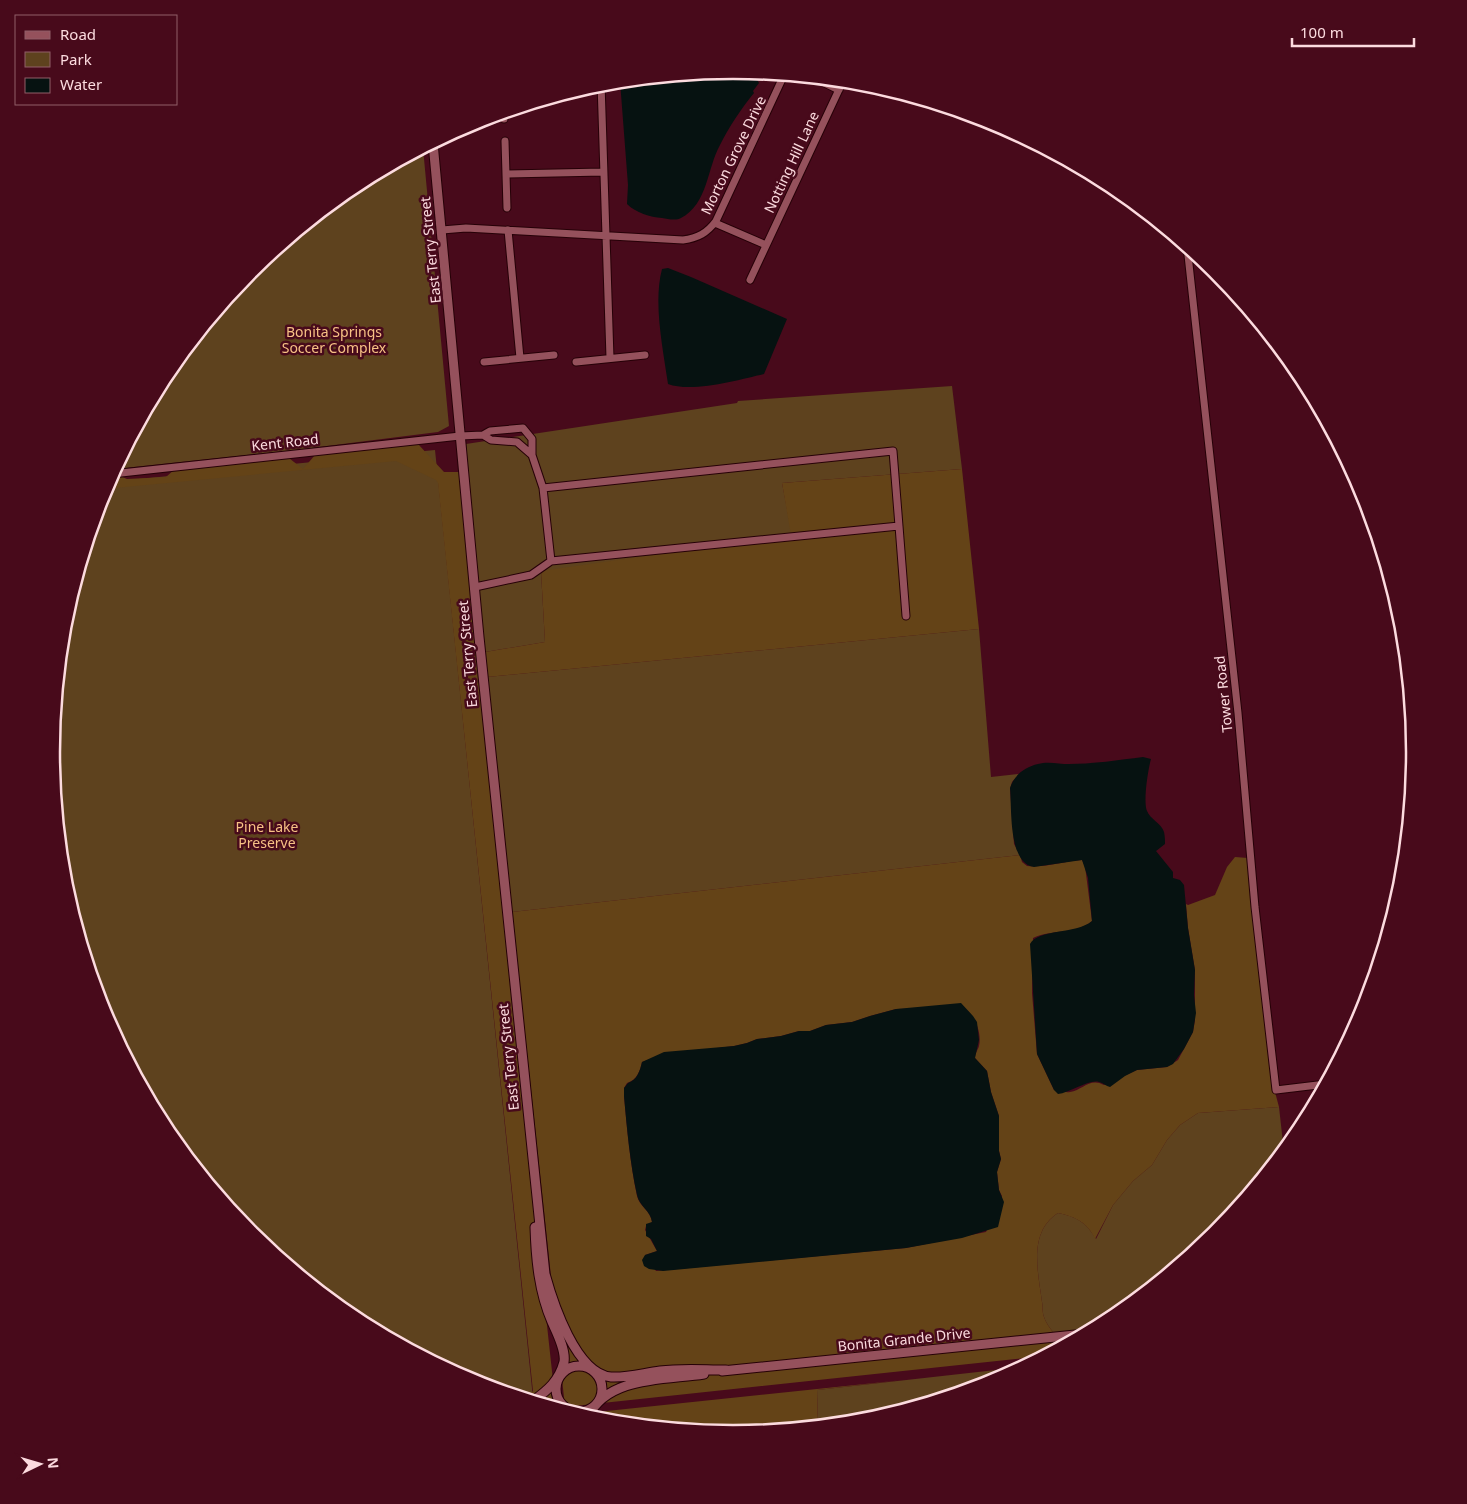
<svg xmlns="http://www.w3.org/2000/svg" width="1467" height="1504" viewBox="0 0 1467 1504" font-family="'Noto Sans',sans-serif">
  <style>
    .green { fill: #5e421e }
    .forest { fill: #644317; fill-rule: evenodd }
    .water { fill: #061211 }
    .lines { fill: none; stroke-linecap: round; stroke-linejoin: round }
    .minor-casing { stroke: #260007; stroke-width: 9 }
    .tertiary-casing { stroke: #260007; stroke-width: 11 }
    .minor { stroke: #95515c; stroke-width: 7 }
    .tertiary { stroke: #95515c; stroke-width: 9 }
    .labels { text-anchor: middle; dominant-baseline: central; stroke-width: 5; stroke-linejoin: round; paint-order: stroke }
    .street-label { font-size: 14px; fill: #fcdbdf; stroke: #480a1b }
    .park-label { font-size: 14px; fill: #f7c285; stroke: #480a1b }
    .rim { fill: none; stroke: #fcdbdf; stroke-width: 2.5 }
  </style>
  <rect width="100%" height="100%" fill="#480a1b"/>
  <path class="green" d="M423,148L449,426L438,432L295,450L115,469L166,373L251,269L355,185Z
    M952,386L962,469L782,483L792,535L541,572L545,642L485,652L466,444L737,403L738,401Z
    M435,450L533,1398L526,1399L472,1382L354,1319L251,1234L166,1131L103,1013L64,885L51,752L64,619L103,491L108,482Z
    M979,629L991,777L1019,774L1012,782L1010,789L1014,844L1020,855L512,912L487,677Z
    M1279,1107L1284,1152L1216,1235L1112,1319L1064,1345C1058,1337 1047,1327 1044,1317C1042,1312 1043,1306 1042,1302C1038,1272 1028,1232 1058,1213C1077,1217 1086,1222 1096,1239L1113,1205L1133,1181L1152,1165L1167,1140L1180,1125L1198,1113Z
    M1023,1367L994,1382L866,1421L818,1426L817,1390Z"/>
  <path class="forest" d="M418,444L444,472H459C488,784 522,1096 556,1408L519,1397L530,1395L533,1391L438,483L436,480L396,461L104,489L113,473L127,479L166,477L175,469L285,455L303,469L315,455Z
    M962,469L979,629L487,677L485,652L545,642L541,571L791,535L782,483Z
    M1020,855L1022,862L1027,866C1046,868 1064,861 1082,860L1085,866L1092,921C1076,935 1051,929 1033,938L1032,993L1037,1054L1054,1090C1058,1090 1065,1093 1070,1092C1083,1090 1090,1077 1104,1085L1137,1070L1167,1067L1178,1060L1193,1032L1195,1020V970L1188,928L1186,904L1188,905L1215,895L1227,867L1235,857L1248,858L1275,1092L1279,1107L1198,1113L1180,1125L1167,1140L1152,1165L1133,1181L1113,1205L1095,1239C1088,1223 1076,1217 1058,1213C1028,1232 1038,1272 1042,1302C1043,1306 1042,1312 1044,1317C1047,1327 1058,1337 1064,1345L1043,1356L565,1407L512,912ZM964,1008C975,1015 982,1033 979,1046C978,1050 975,1053 975,1058L987,1071L991,1092L999,1116V1151L1001,1159L997,1172L999,1190L1002,1196L986,1232L906,1248L656,1271L645,1255L657,1251L645,1230L646,1226L652,1222C651,1211 639,1206 637,1196C630,1163 627,1129 624,1096V1088L627,1083C637,1080 640,1071 642,1062L670,1052H683L734,1046L747,1043L757,1039L781,1036L799,1031H810L826,1025L852,1022L870,1016L896,1009Z
    M903,1380L817,1390L818,1426L733,1434L600,1421L578,1414Z"/>
  <path class="water" d="M734,70L753,72L759,83L753,91L754,93C741,109 729,127 720,145C707,168 708,204 681,218C676,221 668,219 662,218C650,217 636,213 627,204L628,185L620,81Z
    M668,268L691,277L787,319L764,374C738,380 692,393 668,384C663,349 653,303 662,269Z
    M1143,757L1151,759C1148,769 1143,802 1147,811C1150,819 1161,823 1164,832C1165,836 1165,841 1165,844L1156,851L1173,872V878L1180,880L1184,885L1188,928L1195,970L1194,995L1196,1013L1193,1032L1184,1049L1173,1064L1167,1067L1137,1070L1125,1076L1110,1087C1106,1086 1103,1083 1099,1082C1089,1079 1070,1093 1058,1094L1054,1090L1037,1054L1030,944C1039,928 1075,935 1092,921L1088,878L1082,860L1034,867C1008,864 1012,808 1010,788C1014,775 1025,767 1038,764C1048,761 1059,764 1069,764C1093,764 1119,760 1143,757Z
    M961,1003L973,1016L977,1022L979,1040L975,1058L987,1071L991,1092L999,1116V1151L1001,1159L997,1172L999,1190L1004,1202L998,1227L962,1238L906,1248L663,1271L649,1269L644,1266L642,1260L645,1255L657,1251L651,1239L646,1236V1224L652,1222C651,1211 639,1206 637,1195C630,1163 627,1129 624,1096V1088L628,1083C637,1080 640,1071 642,1062L664,1052L734,1046L747,1043L757,1039L781,1036L799,1031H810L826,1025L852,1022L870,1016L896,1009Z"/>
  <g class="lines">
    <defs>
      <path id="minor" d="M812,77L839,90
        M601,83L610,358
        M504,112V119
        M505,141L507,208
        M506,174L603,172
        M715,223L766,245
        M442,230L466,228L683,240C698,238 707,233 716,221L784,75
        M508,230L520,358
        M1187,246L1238,713L1255,907L1276,1090L1326,1084
        M750,280L843,81
        M484,362L554,355
        M576,362L645,355
        M483,435L490,431L523,428L532,439V455
        M112,474L460,436L483,435L491,440L517,442L532,455L543,488L551,561L531,575L475,587
        M543,488L893,451L899,526L551,561
        M899,526L906,616"/>
      <path id="tertiary" d="M433,143L479,637L545,1274C553,1303 576,1374 611,1377C627,1378 644,1373 660,1371C682,1368 704,1370 726,1370
        M556 1389a23 23 0 1 1 46 0a23 23 0 1 1-46 0Z
        M722,1371L1085,1334
        M533,1401C548,1390 559,1381 564,1362C566,1350 557,1333 552,1322C539,1292 536,1259 535,1227
        M547,1405L566,1409
        M588,1417C607,1376 666,1380 704,1374"/>
    </defs>
    <use href="#minor" class="minor-casing"/>
    <use href="#tertiary" class="tertiary-casing"/>
    <use href="#minor" class="minor"/>
    <use href="#tertiary" class="tertiary"/>
  </g>
  <g class="labels">
    <g class="street-label">
      <text transform="translate(733 155) rotate(-64)">Morton Grove Drive</text>
      <text transform="translate(791 162) rotate(-65)">Notting Hill Lane</text>
      <text transform="translate(430 250) rotate(-96)">East Terry Street</text>
      <text transform="translate(285 442) rotate(-6)">Kent Road</text>
      <text transform="translate(467 654) rotate(-95)">East Terry Street</text>
      <text transform="translate(1223 694) rotate(-96)">Tower Road</text>
      <text transform="translate(508 1057) rotate(-96)">East Terry Street</text>
      <text transform="translate(904 1339) rotate(-6)">Bonita Grande Drive</text>
    </g>
    <g class="park-label">
      <text x="334" y="331">Bonita Springs<tspan x="334" dy="16">Soccer Complex</tspan></text>
      <text x="267" y="826">Pine Lake<tspan x="267" dy="16">Preserve</tspan></text>
    </g>
  </g>
  <path d="M0 0H1467V1504H0ZM60 752a673 673 0 1 1 1346 0a673 673 0 1 1-1346 0Z" fill="#480a1b" fill-rule="evenodd"/>
  <path class="rim" d="M60 752a673 673 0 1 1 1346 0a673 673 0 1 1-1346 0Z"/>
  <rect x="15" y="15" width="162" height="90" fill="#480a1b" stroke="#905e69"/>
  <rect x="25" y="31" width="25" height="8" fill="#95515c" stroke="#905e69"/>
  <text x="60" y="40" font-size="15" fill="#fcdbdf">Road</text>
  <rect x="25" y="52" width="25" height="15" fill="#5e421e" stroke="#905e69"/>
  <text x="60" y="65" font-size="15" fill="#fcdbdf">Park</text>
  <rect x="25" y="78" width="25" height="15" fill="#061211" stroke="#905e69"/>
  <text x="60" y="90" font-size="15" fill="#fcdbdf">Water</text>
  <g transform="translate(40 1464) rotate(85)" stroke="#480a1b" stroke-width="4" paint-order="stroke">
  <path d="M0-4L9 19L0 12L-9 19Z" fill="#fcdbdf"/>
  <text y="-8" font-size="14" font-weight="bold" text-anchor="middle" fill="#fcdbdf">N</text>
  </g>
  <path d="M1292 38v8h122v-8" fill="none" stroke="#fcdbdf" stroke-width="2.5"/>
  <text x="1300" y="38" font-size="15" fill="#fcdbdf" stroke="#480a1b" stroke-width="4" paint-order="stroke">100 m</text>
</svg>
